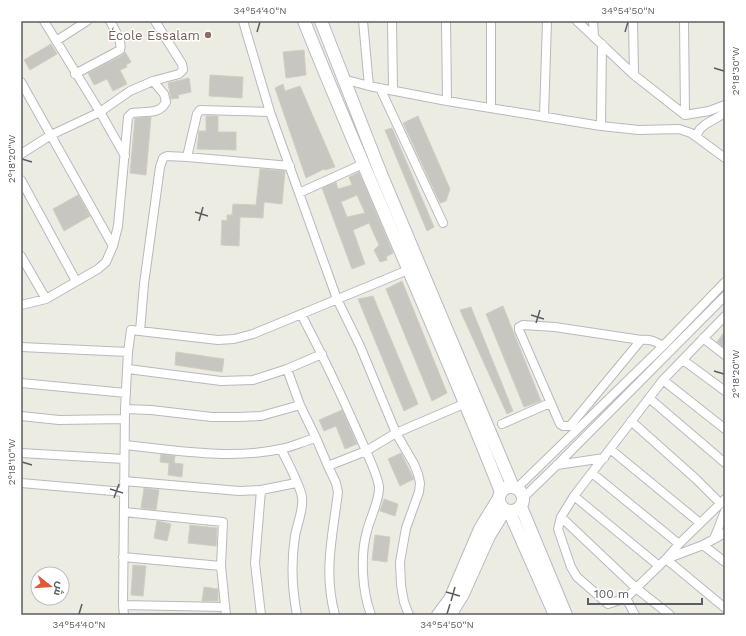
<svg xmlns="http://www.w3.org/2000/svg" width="746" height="636" viewBox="0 0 746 636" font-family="'Work Sans',Cairo,sans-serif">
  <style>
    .building { fill: #c8c6c0; stroke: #d1cec1; fill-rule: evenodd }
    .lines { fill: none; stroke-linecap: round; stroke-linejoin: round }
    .street-casing { stroke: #b8b9be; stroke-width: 10 }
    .secondary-casing { stroke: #b8bac0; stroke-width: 14 }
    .street { stroke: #fff; stroke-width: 8 }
    .secondary { stroke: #fff; stroke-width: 12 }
    .ticks { fill: none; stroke: #5b5d62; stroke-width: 1.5 }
    .education-dot { fill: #8d6e63; stroke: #fff; stroke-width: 1.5 }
    .labels { text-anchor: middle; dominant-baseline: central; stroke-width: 3; stroke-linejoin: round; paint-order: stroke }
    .education-label { font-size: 13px; fill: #785e54; stroke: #fff; text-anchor: end }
    .neatline { fill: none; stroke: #5b5d62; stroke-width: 1.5 }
    .ticks-label { font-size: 10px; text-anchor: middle; fill: #5b5d62 }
  </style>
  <rect width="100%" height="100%" fill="#edece2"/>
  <path class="building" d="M51,44L57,54L30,70L24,60Z
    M304,50L306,75L286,78L283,52Z
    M125,52L131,62L126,65L127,67L120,70L127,84L113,91L107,79L94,85L88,73L123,55Z
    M210,75L243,77L242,98L209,96Z
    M189,78L191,92L178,95L179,98L171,99L168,83Z
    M283,84L285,91L300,86L335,167L325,170L324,169L306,178L275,88Z
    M206,116H218V132H236V150L197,149L199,131H206Z
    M418,116L450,189L446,201L440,203L403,123Z
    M151,117L146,175L130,173L135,118Z
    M392,128L434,227L427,231L385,130Z
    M260,169L285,171L282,204L264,202L263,218L240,217L239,246L221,245L222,220L227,221V215H232L233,204L256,205Z
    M359,172L393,253L386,257L387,260L380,262L374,250L379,245L369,223L353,230L365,264L352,269L322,188L336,182L338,189L352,185L349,177ZM357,195L365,213L347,217L341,202Z
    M78,195L90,216L64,231L53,209Z
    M402,281L447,393L432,401L386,289Z
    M373,296L418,404L404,411L358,299Z
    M503,306L541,401L524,407L486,314Z
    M471,307L513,411L507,414L460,310Z
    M725,331V348L717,342Z
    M176,352L224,359L222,372L175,365Z
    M342,410L357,444L345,449L336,426L324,431L319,420Z
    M401,453L414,479L400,486L388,459Z
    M161,454L175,456L174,463L183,464L182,477L168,475L169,463L160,462Z
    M144,488L159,490L156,510L141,508Z
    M384,499L398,504L395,516L380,511Z
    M157,521L171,524L167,541L154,538Z
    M190,525L217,528L216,546L188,543Z
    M375,535L390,537L387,562L372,560Z
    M133,565L146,566L143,596L131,595Z
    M204,587L218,589V601H202Z"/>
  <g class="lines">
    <defs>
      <path id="street" d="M44,21L100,112L125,156
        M243,21L270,112L337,299L360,346L396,433L414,464L418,474L420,483L419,492L406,528L400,562L401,585L404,602L409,615
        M363,21L369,86
        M392,21L393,90
        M446,21L447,101
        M491,21V108
        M577,21L634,75L685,115L709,111L725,105
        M593,21L594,36
        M633,21L634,75
        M684,21L685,115
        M56,41L87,21
        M75,74L120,50C123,41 114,29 110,21
        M343,79L369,86L447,101L601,126L639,130L679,129L691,133L725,158
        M21,82L113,246
        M380,88L443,223
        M544,116L547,21
        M601,126L602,44
        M696,136L700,129L706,124L725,113
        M21,154L51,135L100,112L130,91L153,81
        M187,157L197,114L200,110L270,112
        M21,180L76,281
        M299,193L363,164
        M21,256L46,299
        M21,305L46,299L98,269L106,262L113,246L118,226L128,117L132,113C144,111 160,115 166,102L164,94L153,81L179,74L183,70L182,64L155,21
        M301,314C322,354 341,394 359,435C364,447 378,475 379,487C380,499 370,518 367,531C360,555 362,591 371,615
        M725,316L663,380L574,496L561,517L558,529L571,567L577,577L608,604L626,598L666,559L679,544L725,499
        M140,331L144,284L160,167L163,158L167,156L187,157L290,166
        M703,338L725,355
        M641,340L570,426H563L560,424L519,330V327L523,325L555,327L641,340C650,339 655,341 663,346
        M21,347L128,352
        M683,360L725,391
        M128,369L221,381L253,380L287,369L322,354
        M663,380L725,429
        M21,383L126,393
        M649,398L725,463
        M125,409L151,410L212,417H238L261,416L300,405
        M21,416L59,420L125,419
        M631,421L696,479L720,503
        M502,424L550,403
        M316,438L328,466
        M125,445C175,450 231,460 281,449C292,447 304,441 316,438L300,405L287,369
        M281,449C287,461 300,485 302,497C304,509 297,524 295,536C291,562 292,589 297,615
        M610,449L700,523
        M21,453L124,459
        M557,465L604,458
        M592,473L679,544
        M124,481L239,491L261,490L296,483
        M21,483L124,492
        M517,488L663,346L725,282
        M574,496L659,566
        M524,497L557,465L725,296
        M124,512L223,522L221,566L226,615
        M561,517L636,588L670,615
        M725,533L703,545L666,559L725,608
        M714,539L725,511
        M703,545L725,562
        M123,557L221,566
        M626,598L635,615
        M123,605L124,615
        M225,607L123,605L125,409L128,352L131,330L218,340L234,339L253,334L408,270
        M261,615L255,563L261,490
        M335,615C323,572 333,534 338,492L336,483L328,466L366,451L396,433L466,403"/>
      <path id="secondary" d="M304,21C367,179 439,334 501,492
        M321,21L381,174L513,487
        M499 499a12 12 0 1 1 24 0a12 12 0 1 1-24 0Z
        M521,507L566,615
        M509,511L555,615
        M438,615L450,599L480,529L499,498
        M450,615L463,594L489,536L505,510"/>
    </defs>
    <use href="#street" class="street-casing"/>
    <use href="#secondary" class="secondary-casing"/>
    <use href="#street" class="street"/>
    <use href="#secondary" class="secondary"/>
  </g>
  <path class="ticks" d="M257,32L260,22M625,32L628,22M714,68L724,71M22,159L32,162M195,212L208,216M199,221L203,207M531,315L544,319M536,323L540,310M714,371L724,374M22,462L32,465M110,489L123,493M114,498L119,484M446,592L460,596M451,601L455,587M79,614L82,604M447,614L450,604"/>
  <circle class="education-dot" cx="208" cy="35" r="4"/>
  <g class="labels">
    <g class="education-label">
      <text x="200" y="35">École Essalam</text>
    </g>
  </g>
  <rect width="746" height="636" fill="none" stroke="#ffffff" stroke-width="44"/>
  <g transform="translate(50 586) rotate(107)"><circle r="19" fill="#ffffff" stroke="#bdbec0"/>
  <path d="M0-3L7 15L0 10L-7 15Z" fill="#de5937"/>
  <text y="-6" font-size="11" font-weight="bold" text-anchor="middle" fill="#5b5d62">ش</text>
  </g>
  <path d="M588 598v6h114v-6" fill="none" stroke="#5b5d62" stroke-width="2"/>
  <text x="594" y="598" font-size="12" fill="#5b5d62" stroke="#ffffff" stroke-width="3" paint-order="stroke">100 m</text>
  <rect x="22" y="22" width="702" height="592" class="neatline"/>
  <g class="ticks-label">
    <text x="260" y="14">34°54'40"N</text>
    <text x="628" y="14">34°54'50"N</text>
    <text transform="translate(735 71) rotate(-90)" y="4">2°18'30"W</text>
    <text transform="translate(11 159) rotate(-90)" y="4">2°18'20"W</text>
    <text transform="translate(735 374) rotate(-90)" y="4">2°18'20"W</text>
    <text transform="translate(11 462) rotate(-90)" y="4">2°18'10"W</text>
    <text x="79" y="628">34°54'40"N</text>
    <text x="447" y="628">34°54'50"N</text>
  </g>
</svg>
